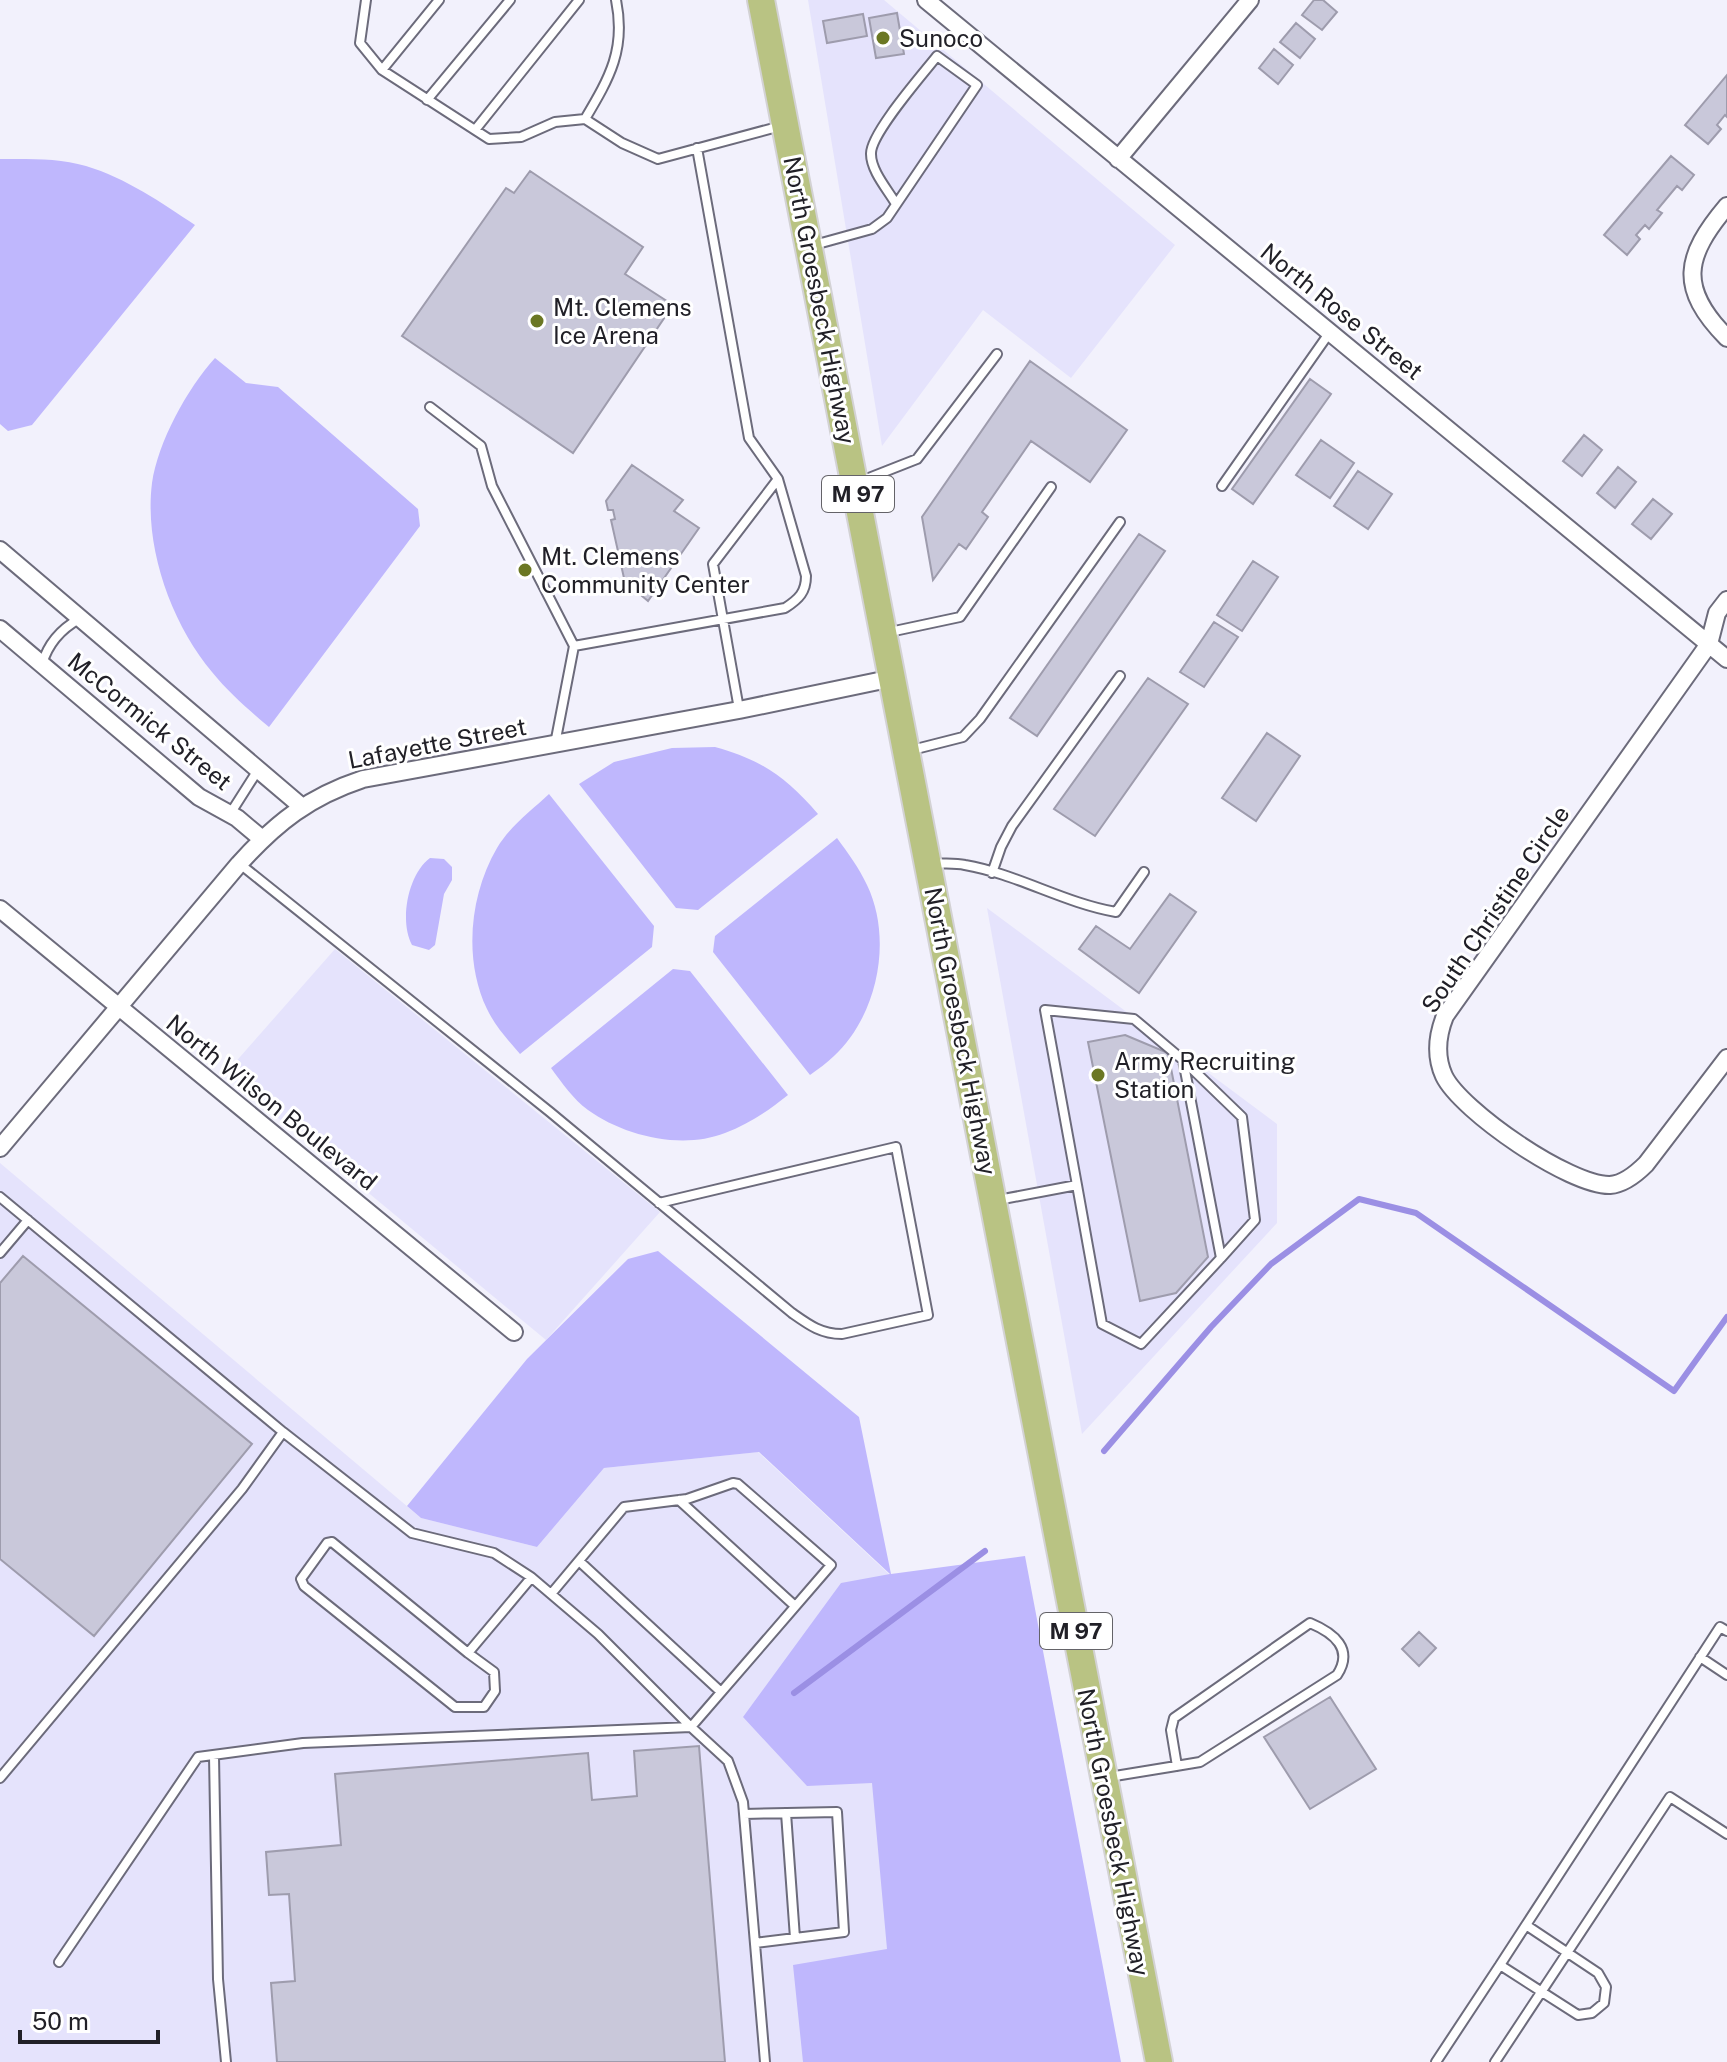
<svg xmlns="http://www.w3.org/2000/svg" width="1727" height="2062" viewBox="0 0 1727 2062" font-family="'Public Sans',sans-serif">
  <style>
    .built { fill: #e5e3fc }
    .green { fill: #bfb7fd }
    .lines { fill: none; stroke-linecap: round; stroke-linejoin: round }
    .stream { stroke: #9b8fe4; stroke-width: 6 }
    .building { fill: #c9c8da; stroke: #9e9cad; stroke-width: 2 }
    .service-casing { stroke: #6c6b7b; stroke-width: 12 }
    .minor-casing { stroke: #6c6b7b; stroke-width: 20 }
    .primary-casing { stroke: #d3d2d4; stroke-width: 30 }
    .service { stroke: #fff; stroke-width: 8 }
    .minor { stroke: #fff; stroke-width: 16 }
    .primary { stroke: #b9c383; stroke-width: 26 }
    .poi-dot { fill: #6b7723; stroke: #fff; stroke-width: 3 }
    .labels { text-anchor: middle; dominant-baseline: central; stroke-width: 6; stroke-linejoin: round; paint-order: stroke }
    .shield { fill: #fff; stroke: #646368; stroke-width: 2 }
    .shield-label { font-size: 22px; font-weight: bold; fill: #212027 }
    .poi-label { font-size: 24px; fill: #212027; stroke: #fff; text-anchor: start }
    .street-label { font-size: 24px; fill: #212027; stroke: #fff }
  </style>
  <rect width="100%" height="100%" fill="#f2f1fc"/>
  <path class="built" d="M808,0H884L1175,245L1071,378L983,310L882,446Z
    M987,908L1277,1124V1223L1082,1434Z
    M335,949L660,1212L546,1340L225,1074Z
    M0,1163L421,1518L537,1547L604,1468L758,1452L890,1575L926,2062H0Z"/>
  <path class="green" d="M0,159C29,159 59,158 86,166C126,178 162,203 195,225L32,425L8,431L0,424Z
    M215,358L246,383L278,387L418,509L420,526L269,727C249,710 229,693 212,672C171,623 144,547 152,483C158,442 187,389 215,358Z
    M715,747C762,760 786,777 818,814L698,910L676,908L579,784L614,762L672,748Z
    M549,794L654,926L652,947L520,1054C508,1040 495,1026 487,1009C463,959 470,894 497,848C510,826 531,811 549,794Z
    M837,838C848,853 859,868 867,885C893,939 878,1015 834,1056C827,1063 818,1069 810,1075L713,952L715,936Z
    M430,858L444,859L452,867V880L444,894L435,945L429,950L412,945C399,921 408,874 430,858Z
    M673,969L690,971L788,1095C768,1111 749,1124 725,1133C682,1150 624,1136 588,1110C573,1099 562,1083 551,1068Z
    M658,1251L859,1417L891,1574L1025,1556L1121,2062H803L793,1965L887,1949L872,1783L807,1786L743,1717L841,1583L890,1574L759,1452L604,1468L537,1547L421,1518L407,1506L527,1359L628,1259Z"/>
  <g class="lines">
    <path class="stream" d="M1104,1451L1211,1327L1271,1264L1359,1199L1416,1213L1674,1391L1727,1317
      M794,1693L985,1551"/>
  </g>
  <path class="building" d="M1314,0H1323L1337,12L1322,30L1302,15Z
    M897,13L904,54L876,58L869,18Z
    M863,14L867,36L827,43L823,21Z
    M1296,23L1315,39L1300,58L1280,42Z
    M1274,49L1293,65L1278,84L1259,68Z
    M1727,75V117L1725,115L1717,125L1721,129L1708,144L1685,125Z
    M1671,156L1694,175L1682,190L1677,186L1657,210L1662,213L1649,229L1645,225L1636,235L1640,239L1627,255L1604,235Z
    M530,171L643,247L625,274L673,305L573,453L402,336L506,188L514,193Z
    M1030,361L1127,430L1090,482L1031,441L982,512L988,517L966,549L959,544L933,580L922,517Z
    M1310,379L1331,394L1253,504L1232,489Z
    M1584,435L1602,450L1582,476L1563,461Z
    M1321,440L1354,463L1330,498L1296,475Z
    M632,465L683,500L674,511L699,528L648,601L642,596L644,592L636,586L630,594L621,583L624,578L611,520L615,519L613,510H608L606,501Z
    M1618,467L1636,482L1615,508L1597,493Z
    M1358,471L1392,494L1368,529L1334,506Z
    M1653,499L1672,514L1651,539L1632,524Z
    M1139,534L1165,551L1037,736L1010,718Z
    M1253,561L1278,577L1242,631L1217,615Z
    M1214,622L1238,637L1204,687L1180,672Z
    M1148,678L1188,704L1095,836L1054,809Z
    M1267,733L1300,756L1256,821L1222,798Z
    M1170,894L1196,912L1139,993L1079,949L1096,926L1130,949Z
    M1125,1035L1168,1053L1208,1257L1176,1293L1140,1301L1088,1042Z
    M23,1256L252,1444L94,1636L0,1559V1283Z
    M1419,1632L1436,1648L1419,1666L1402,1649Z
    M1330,1697L1376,1769L1310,1809L1264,1737Z
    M699,1746L725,2062H277L271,1983L295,1981L289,1894L269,1895L266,1852L341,1845L335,1774L588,1753L592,1800L637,1796L634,1751Z"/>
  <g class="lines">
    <defs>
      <path id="service" d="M366,0L360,43L382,70L489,139L521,137L555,122L585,119L622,143L658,159L781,126
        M382,70L439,0
        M427,100L510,0
        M585,119C610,77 626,49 616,0
        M475,130L579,0
        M697,148L749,438L778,479L713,564L739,709
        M814,245L872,229L887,218L977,85L937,56C923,74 870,134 871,154C871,171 888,190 896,204
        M430,407L481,446L492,486L574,646
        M856,483L917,459L997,354
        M1222,486L1330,332
        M885,633L960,617L1051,487
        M42,664C48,644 61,629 79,619
        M555,744L574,646L785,608C799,599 806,592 806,576L778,479
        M908,751L963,737L980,719L1120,522
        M230,814L258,770
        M934,863C944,864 955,863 965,865C1017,874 1064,903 1116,912L1144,872
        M240,864L550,1112L792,1313C809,1325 821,1334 842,1334L928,1315L896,1147L659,1203
        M992,873L1001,847L1012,826L1120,676
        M1184,1061L1242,1117L1255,1220L1221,1258
        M0,1197L283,1432L412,1533L494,1553L531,1577L598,1634L691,1727L831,1565L738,1484L733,1483L687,1499L624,1507L551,1594
        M998,1200L1077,1185L1102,1324L1141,1344L1221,1258L1183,1060L1134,1019L1045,1010L1077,1185
        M0,1253L28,1220
        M679,1500L795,1606
        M579,1561L721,1692
        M468,1653L332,1542L327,1543L301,1579L304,1586L455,1707H484L495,1691L494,1672L468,1653L531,1578
        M1700,1657L1727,1675
        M214,1756L218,1979L226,2062
        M1109,1777L1170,1767L1200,1762L1337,1675C1354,1649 1334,1633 1310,1623L1174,1718L1171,1730L1177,1766
        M0,1778L242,1489L283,1432
        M786,1813L795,1938
        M744,1814L837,1812L844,1932L755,1943
        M1526,1925L1720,1627L1727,1631
        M1526,1925L1598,1973L1606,1987L1604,2003L1592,2013L1578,2015L1500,1965Z
        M59,1962L198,1757L303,1743L691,1727L728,1761L743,1802L765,2062
        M1436,2062L1500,1965
        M1495,2062L1670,1797L1727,1834"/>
      <path id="minor" d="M926,0L1727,659
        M1118,159L1250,0
        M1727,206C1684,257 1678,288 1727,338
        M0,550L301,806
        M1727,600L1717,613L1709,644L1445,1016C1437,1036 1435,1056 1444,1076C1461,1111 1570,1186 1610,1185C1624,1184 1636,1174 1646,1164L1727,1058
        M0,629L199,797L237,818L262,839
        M0,909L514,1332
        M0,1148L239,864C277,822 309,797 363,779L739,710L893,678"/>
      <path id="primary" d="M761,0L1159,2062"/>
    </defs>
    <use href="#service" class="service-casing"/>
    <use href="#minor" class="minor-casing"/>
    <use href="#primary" class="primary-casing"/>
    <use href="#service" class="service"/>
    <use href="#minor" class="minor"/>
    <use href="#primary" class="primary"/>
  </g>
  <g class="poi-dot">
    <circle cx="883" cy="38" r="8"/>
    <circle cx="537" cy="321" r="8"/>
    <circle cx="525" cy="570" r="8"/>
    <circle cx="1098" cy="1075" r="8"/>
  </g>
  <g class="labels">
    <g class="shield">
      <rect x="822" y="476" width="72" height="36" rx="6"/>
      <rect x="1040" y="1613" width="72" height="36" rx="6"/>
    </g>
    <g class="shield-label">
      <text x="858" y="494">M 97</text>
      <text x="1076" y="1631">M 97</text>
    </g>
    <g class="poi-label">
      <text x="899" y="38">Sunoco</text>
      <text x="553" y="307">Mt. Clemens<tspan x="553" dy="28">Ice Arena</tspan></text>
      <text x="541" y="556">Mt. Clemens<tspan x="541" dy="28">Community Center</tspan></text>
      <text x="1114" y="1061">Army Recruiting<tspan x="1114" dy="28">Station</tspan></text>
    </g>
    <g class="street-label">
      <text transform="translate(820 300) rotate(79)">North Groesbeck Highway</text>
      <text transform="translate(1342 311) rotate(39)">North Rose Street</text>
      <text transform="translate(150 721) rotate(39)">McCormick Street</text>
      <text transform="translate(437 743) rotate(-11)">Lafayette Street</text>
      <text transform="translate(1495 909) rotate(-56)">South Christine Circle</text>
      <text transform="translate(961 1031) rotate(79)">North Groesbeck Highway</text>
      <text transform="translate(272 1102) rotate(39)">North Wilson Boulevard</text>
      <text transform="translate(1114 1832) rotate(79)">North Groesbeck Highway</text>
    </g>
  </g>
  <path d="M20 2030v12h138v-12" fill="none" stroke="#212027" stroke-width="4"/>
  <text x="32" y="2030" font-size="24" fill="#212027" stroke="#ffffff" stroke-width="6" paint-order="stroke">50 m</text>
</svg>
